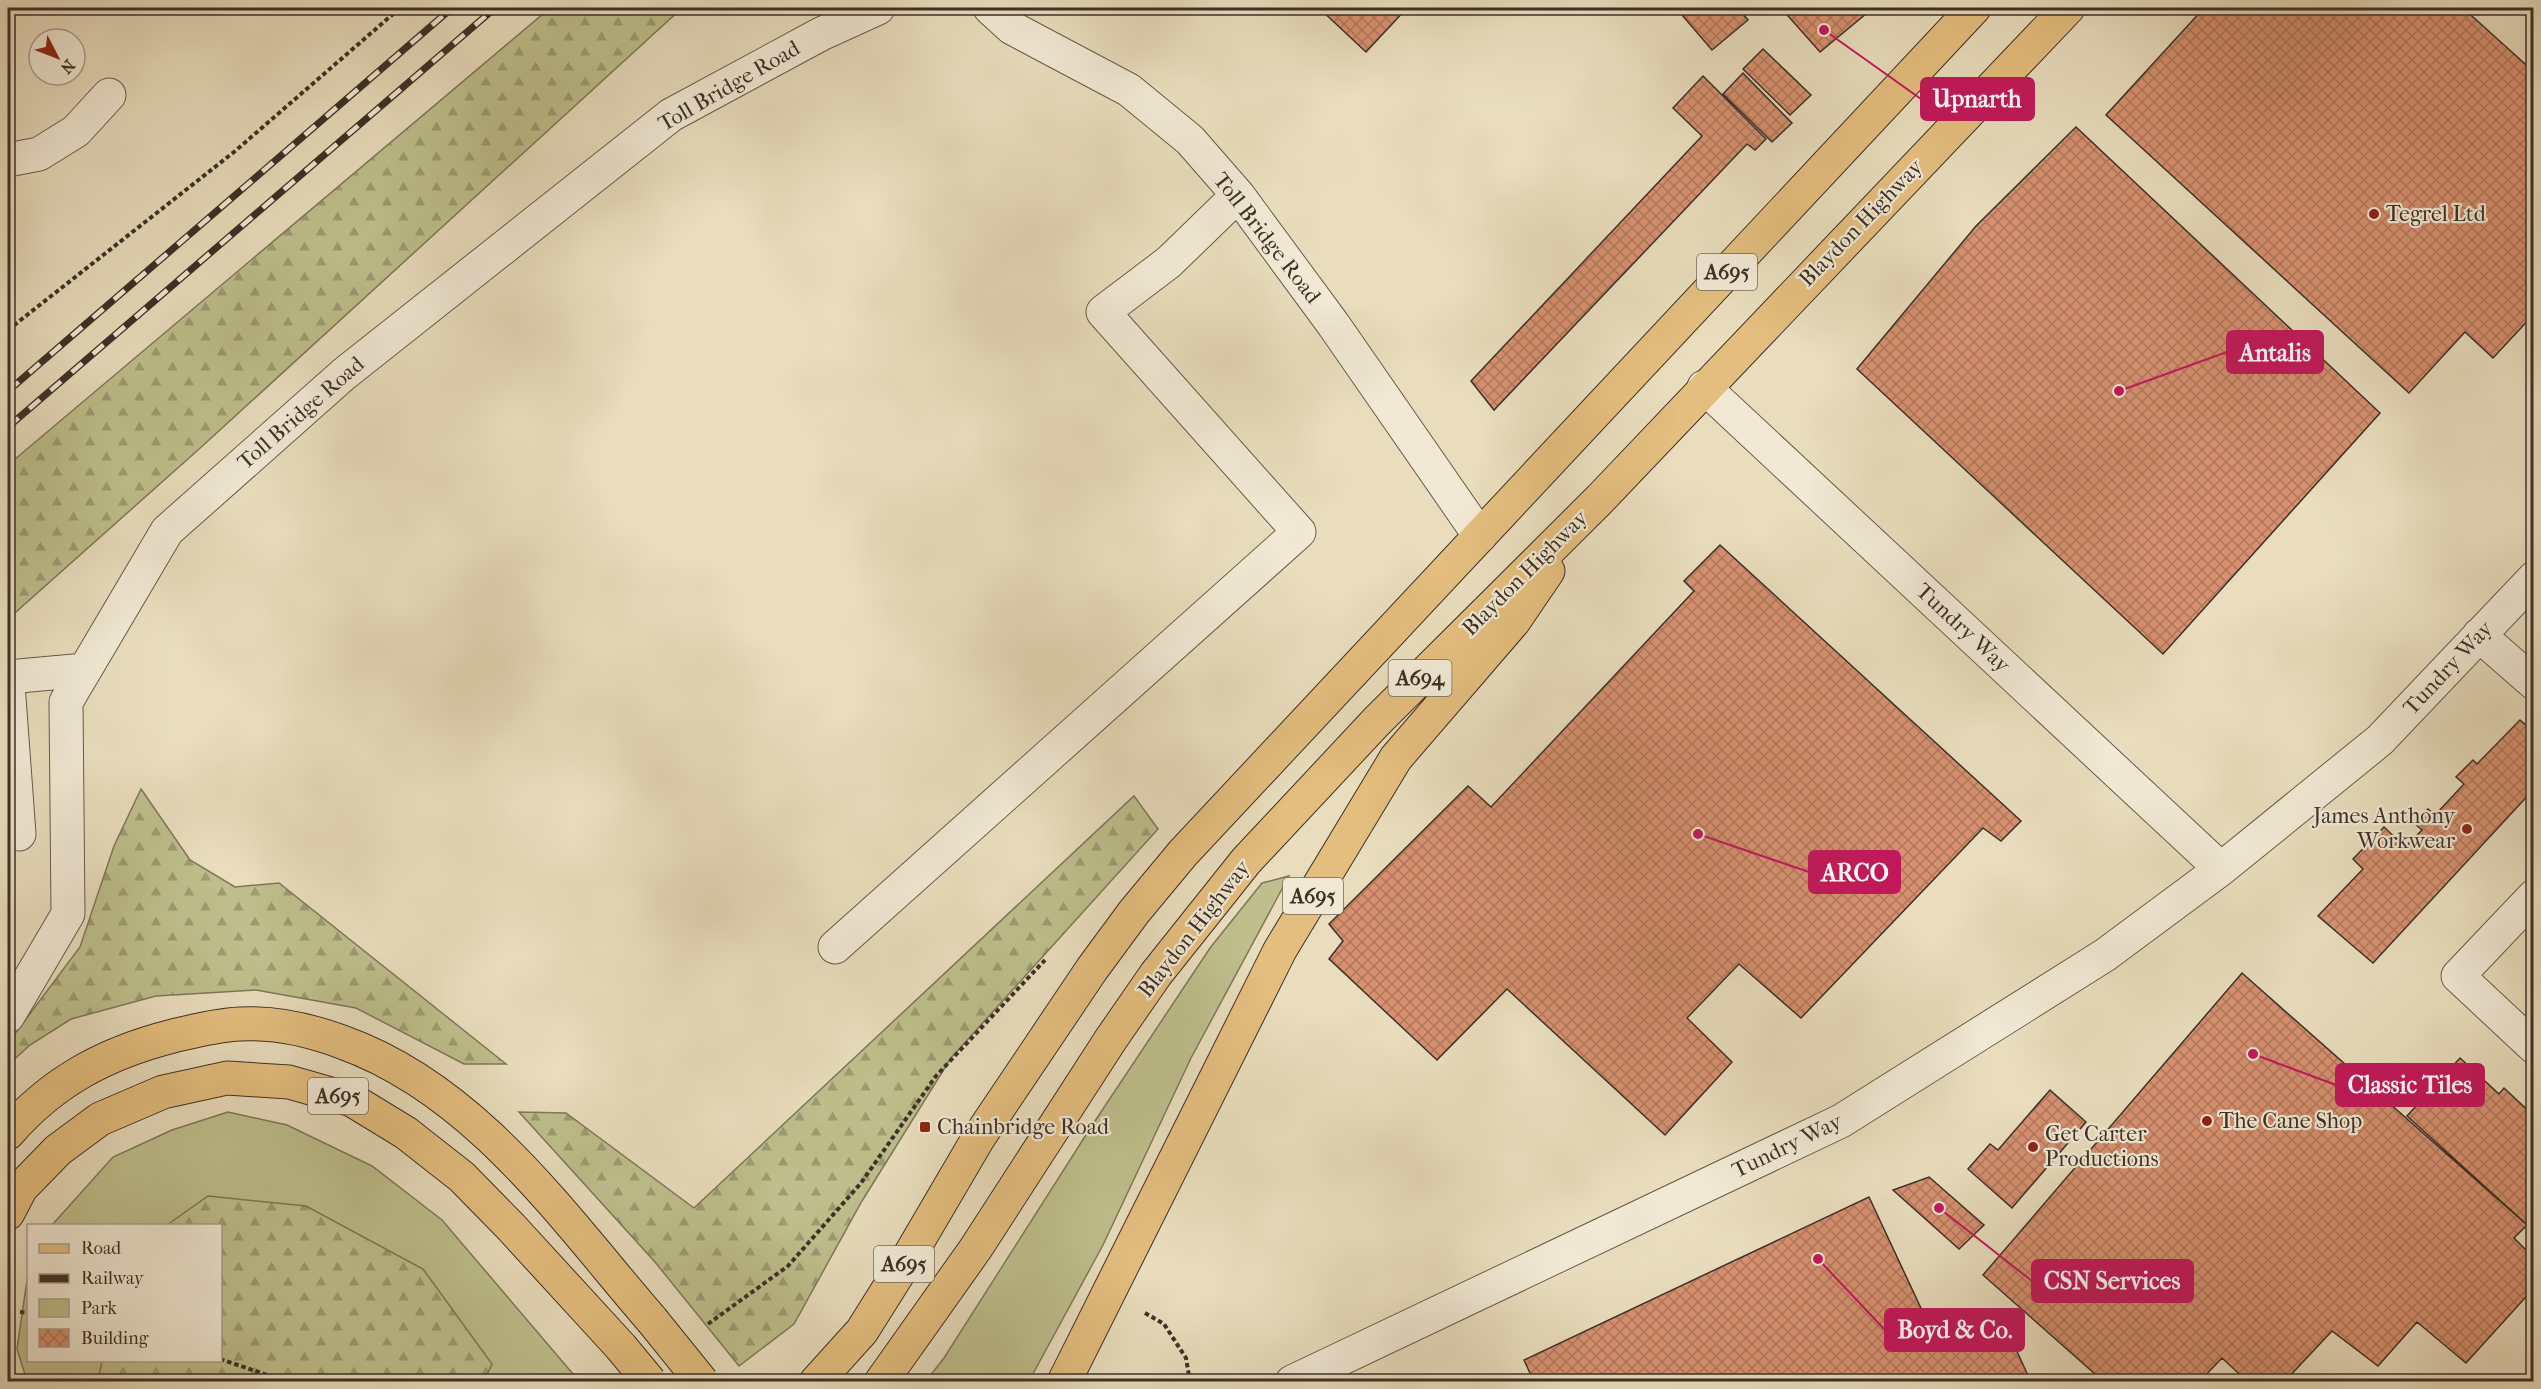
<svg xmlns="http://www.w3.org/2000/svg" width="2541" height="1389" viewBox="0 0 2541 1389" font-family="'IM FELL French Canon',serif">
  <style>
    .green { fill: #bebf8c; stroke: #7d785a; stroke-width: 1.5 }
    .forest { fill: url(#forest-firs); stroke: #7d785a; stroke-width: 1.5 }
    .building { fill: url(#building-cross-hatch); stroke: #3c3027; stroke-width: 1.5 }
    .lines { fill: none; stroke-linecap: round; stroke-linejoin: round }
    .minor-casing { stroke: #675b4c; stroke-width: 35 }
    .major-casing { stroke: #3c3027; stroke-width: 35 }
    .path { stroke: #3c3027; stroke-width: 4; stroke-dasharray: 4.5 3; stroke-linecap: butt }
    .minor { stroke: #f1e9d4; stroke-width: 33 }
    .major { stroke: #e4be7e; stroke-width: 33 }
    .rail-casing { stroke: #3c3027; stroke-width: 7 }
    .rail { stroke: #f1e9d4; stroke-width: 4.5; stroke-dasharray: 14; stroke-linecap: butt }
    .major-bridge-casing { stroke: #3c3027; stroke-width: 35; stroke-linecap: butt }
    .major-bridge { stroke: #e4be7e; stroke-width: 33 }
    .poi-dot { fill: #8f2418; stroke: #f1e9d4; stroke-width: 2 }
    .labels { text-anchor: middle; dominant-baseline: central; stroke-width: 4.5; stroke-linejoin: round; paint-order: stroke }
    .shield { fill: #f1e9d4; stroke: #72685b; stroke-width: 1.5 }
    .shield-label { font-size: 21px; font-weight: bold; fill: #3c3027 }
    .street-label { font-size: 22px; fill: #3c3027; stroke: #f1e9d4 }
    .poi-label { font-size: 22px; fill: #3c3027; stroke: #f1e9d4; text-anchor: start }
    .leader { fill: none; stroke: #c2185b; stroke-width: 2 }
    .callout-dot { fill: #c2185b; stroke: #f1e9d4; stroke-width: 2 }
    .callout { fill: #c2185b; stroke: #c2185b; stroke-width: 2 }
    .callout-label { font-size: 24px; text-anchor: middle; font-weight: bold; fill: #fff }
  </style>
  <defs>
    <pattern id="forest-firs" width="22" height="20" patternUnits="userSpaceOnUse" patternTransform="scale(1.5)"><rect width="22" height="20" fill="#bebf8c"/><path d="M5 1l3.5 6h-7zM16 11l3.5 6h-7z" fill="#9c9c72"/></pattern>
    <pattern id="building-cross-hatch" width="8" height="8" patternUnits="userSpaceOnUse" patternTransform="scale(1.5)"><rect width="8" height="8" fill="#d79170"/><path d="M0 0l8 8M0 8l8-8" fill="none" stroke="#b0775c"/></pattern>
  </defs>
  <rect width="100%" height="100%" fill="#e9ddbd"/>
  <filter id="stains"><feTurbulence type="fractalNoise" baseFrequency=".00333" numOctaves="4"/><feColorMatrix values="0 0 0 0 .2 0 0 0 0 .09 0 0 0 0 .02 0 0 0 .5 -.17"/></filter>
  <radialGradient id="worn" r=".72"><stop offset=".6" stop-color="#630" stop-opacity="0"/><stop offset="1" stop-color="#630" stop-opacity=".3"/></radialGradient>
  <path class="green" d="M1289,876L1191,1058L1103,1245L1029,1381H926L944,1358L1091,1127L1210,948L1262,883Z
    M228,1112L287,1125L372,1166L442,1220L579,1381H27L17,1349L28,1273V1360H220V1226L52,1225L113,1157L172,1130Z"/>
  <path class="forest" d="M550,8H682L198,450L8,619V465Z
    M141,789L190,860L235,887L279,883L506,1064H464L356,1008L256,990L156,996L71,1019L30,1045L8,1065V1043L80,947L114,846Z
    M1134,796L1158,829L951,1058L862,1201L794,1324L739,1366L655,1262L519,1112L566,1113L694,1208Z
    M208,1196L306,1206L423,1269L492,1364L484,1381H98L102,1361L220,1360V1226L167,1225Z"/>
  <path class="building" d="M1319,8H1407L1366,52Z
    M1676,8H1738L1748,20L1712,50Z
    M1781,8H1873L1820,52Z
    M2204,8H2463L2534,72V314L2493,358L2465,332L2409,393L2106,115Z
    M1763,49L1811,95L1790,115L1743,69Z
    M1743,73L1792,123L1772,142L1723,94Z
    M1703,76L1766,139L1755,150L1747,144L1494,410L1471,381L1702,136L1673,108Z
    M2076,127L2380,413L2163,654L1857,369L1976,226Z
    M1720,545L2021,821L2001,841L1983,828L1801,1018L1739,964L1687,1018L1732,1062L1665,1135L1507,989L1437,1060L1329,959L1343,941L1329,924L1468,786L1491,807L1694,591L1684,581Z
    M2520,720L2534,732V789L2373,963L2318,916L2363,869L2353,859L2384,827L2405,847L2422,830L2414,823L2428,809L2435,815L2464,784L2456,777L2473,760L2477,764Z
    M8,907L14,931L8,933Z
    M2242,973L2527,1225L2514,1238L2534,1258V1288L2466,1363L2417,1322L2378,1366L2332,1331L2284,1382H2248L2222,1358L2199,1382H2104L1983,1275Z
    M2460,1058L2499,1094L2504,1088L2534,1116V1231L2407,1116Z
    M2050,1090L2086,1122L2012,1208L1968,1169L1990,1144L1998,1150Z
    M1929,1177L1984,1225L1959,1249L1893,1190Z
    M1869,1197L1941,1351L2003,1321L2031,1382H1534L1524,1360Z"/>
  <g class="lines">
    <defs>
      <path id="minor" d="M990,8L1012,28L1129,90L1190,140L1238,195L1333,324L1480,536
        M8,160L39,154L76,131L109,95
        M2479,635L2534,683
        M8,677L85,670
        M8,684L19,834
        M2221,869L2380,740L2534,578
        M2534,896L2458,976L2534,1047
        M835,947L1299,532L1103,312L1169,262L1238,195
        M8,1016L68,914L66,702L167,531L344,374L671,115L821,34L878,8
        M1292,1382L1841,1121L2105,955L2221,869L1704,387"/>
      <path id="major" d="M8,1133C53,1081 106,1053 173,1036C194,1031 217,1025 240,1024C274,1022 310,1030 342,1042C476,1090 562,1216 652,1320
        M8,1213L21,1188L58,1150L100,1119L163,1092L227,1078L289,1082L352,1100L406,1133L462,1177L511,1227L621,1347
        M816,1382L862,1331L911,1253L979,1137L1092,969L1134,912L1183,853L1974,8
        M881,1382L976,1248L1111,1039L1156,974L1246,861L1376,722L1600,499L2068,8
        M1064,1382L1280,950L1396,758L1514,621L1548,571"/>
    </defs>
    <use href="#minor" class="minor-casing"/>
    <use href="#major" class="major-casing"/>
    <path class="path" d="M8,330L234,152L400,8
      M20,1312L28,1313
      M1145,1313L1164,1324L1186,1358L1190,1382
      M708,1324L788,1266L861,1183L936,1076L1045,960
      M220,1359L288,1382"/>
    <use href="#minor" class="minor"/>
    <use href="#major" class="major"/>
    <defs>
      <path id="rail" d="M8,391L452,8
        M8,427L495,8"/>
    </defs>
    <use href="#rail" class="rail-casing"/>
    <use href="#rail" class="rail"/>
    <defs>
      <path id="major-bridge" d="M652,1320L702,1382
        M621,1347L650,1382"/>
    </defs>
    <use href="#major-bridge" class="major-bridge-casing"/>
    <use href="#major-bridge" class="major-bridge"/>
  </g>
  <g class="poi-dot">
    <circle cx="2374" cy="214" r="6"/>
    <circle cx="2467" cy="829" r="6"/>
    <circle cx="2207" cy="1121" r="6"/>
    <rect x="919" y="1121" width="12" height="12" rx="3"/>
    <circle cx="2033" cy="1147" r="6"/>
  </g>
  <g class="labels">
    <g class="shield">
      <rect x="1697" y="254" width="60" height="36" rx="4.5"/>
      <rect x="1388.5" y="660" width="63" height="36" rx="4.5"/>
      <rect x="1283" y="878" width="60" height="36" rx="4.5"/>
      <rect x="308" y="1078" width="60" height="36" rx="4.5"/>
      <rect x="874" y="1246" width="60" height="36" rx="4.5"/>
    </g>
    <g class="shield-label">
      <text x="1727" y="272">A695</text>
      <text x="1420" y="678">A694</text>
      <text x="1313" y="896">A695</text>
      <text x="338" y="1096">A695</text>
      <text x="904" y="1264">A695</text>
    </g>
    <g class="street-label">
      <text transform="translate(729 86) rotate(-30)">Toll Bridge Road</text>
      <text transform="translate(1861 223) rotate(-46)">Blaydon Highway</text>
      <text transform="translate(1267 238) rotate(52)">Toll Bridge Road</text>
      <text transform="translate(301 413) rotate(-41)">Toll Bridge Road</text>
      <text transform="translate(1525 573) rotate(-45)">Blaydon Highway</text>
      <text transform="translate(1963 628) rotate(43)">Tundry Way</text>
      <text transform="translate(2448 668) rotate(-47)">Tundry Way</text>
      <text transform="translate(1194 929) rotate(-52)">Blaydon Highway</text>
      <text transform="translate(1787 1146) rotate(-26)">Tundry Way</text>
    </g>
    <g class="poi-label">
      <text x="2386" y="214">Tegrel Ltd</text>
      <text x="2455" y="816" text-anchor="end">James Anthony<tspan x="2455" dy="25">Workwear</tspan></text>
      <text x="2219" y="1121">The Cane Shop</text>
      <text x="937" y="1127">Chainbridge Road</text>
      <text x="2045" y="1134">Get Carter<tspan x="2045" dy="25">Productions</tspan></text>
    </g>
  </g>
  <path class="leader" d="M1824 30L1921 99M2119 391L2227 352M1698 834L1809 872M2253 1054L2336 1085M1939 1208L2032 1281M1818 1259L1885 1330"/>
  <g class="callout-dot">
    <circle cx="1824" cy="30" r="6"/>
    <circle cx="2119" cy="391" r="6"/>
    <circle cx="1698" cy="834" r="6"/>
    <circle cx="2253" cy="1054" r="6"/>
    <circle cx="1939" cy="1208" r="6"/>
    <circle cx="1818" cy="1259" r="6"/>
  </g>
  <g class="callout">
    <rect x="1921" y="78" width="113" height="42" rx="6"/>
    <rect x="2227" y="331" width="96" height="42" rx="6"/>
    <rect x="1809" y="851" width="91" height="42" rx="6"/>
    <rect x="2336" y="1064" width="148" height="42" rx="6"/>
    <rect x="2032" y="1260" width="161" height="42" rx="6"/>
    <rect x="1885" y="1309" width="139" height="42" rx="6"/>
  </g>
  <g class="callout-label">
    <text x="1977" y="107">Upnarth</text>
    <text x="2275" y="361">Antalis</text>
    <text x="1855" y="881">ARCO</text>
    <text x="2410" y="1093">Classic Tiles</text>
    <text x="2112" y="1289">CSN Services</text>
    <text x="1955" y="1338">Boyd &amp; Co.</text>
  </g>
  <rect width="2541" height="1389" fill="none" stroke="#e9ddbd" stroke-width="30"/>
  <rect x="9" y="9" width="2523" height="1371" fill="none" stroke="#3c3027" stroke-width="3"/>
  <rect x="15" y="15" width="2511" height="1359" fill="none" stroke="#3c3027" stroke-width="1.5"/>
  <rect x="27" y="1224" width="195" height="138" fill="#f1e9d4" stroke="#a99f8f" stroke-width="1.5"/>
  <rect x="39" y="1244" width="30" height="9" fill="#e4be7e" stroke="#a99f8f" stroke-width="1.5"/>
  <text x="81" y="1254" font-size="18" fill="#3c3027">Road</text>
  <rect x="39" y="1274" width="30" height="9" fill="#3c3027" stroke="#a99f8f" stroke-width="1.5"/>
  <text x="81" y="1284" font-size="18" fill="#3c3027">Railway</text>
  <rect x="39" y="1299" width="30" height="18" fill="#bebf8c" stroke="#a99f8f" stroke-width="1.5"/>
  <text x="81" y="1314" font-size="18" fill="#3c3027">Park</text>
  <rect x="39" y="1329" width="30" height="18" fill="url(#building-cross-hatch)" stroke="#a99f8f" stroke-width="1.5"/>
  <text x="81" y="1344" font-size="18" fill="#3c3027">Building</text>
  <g transform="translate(57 57) rotate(132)"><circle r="28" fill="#f1e9d4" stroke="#a99f8f" stroke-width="1.5"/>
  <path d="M0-4.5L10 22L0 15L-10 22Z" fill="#8f2418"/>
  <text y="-9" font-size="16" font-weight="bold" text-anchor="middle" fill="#3c3027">N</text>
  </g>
  <rect width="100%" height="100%" filter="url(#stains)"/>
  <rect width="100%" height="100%" fill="url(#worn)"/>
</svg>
